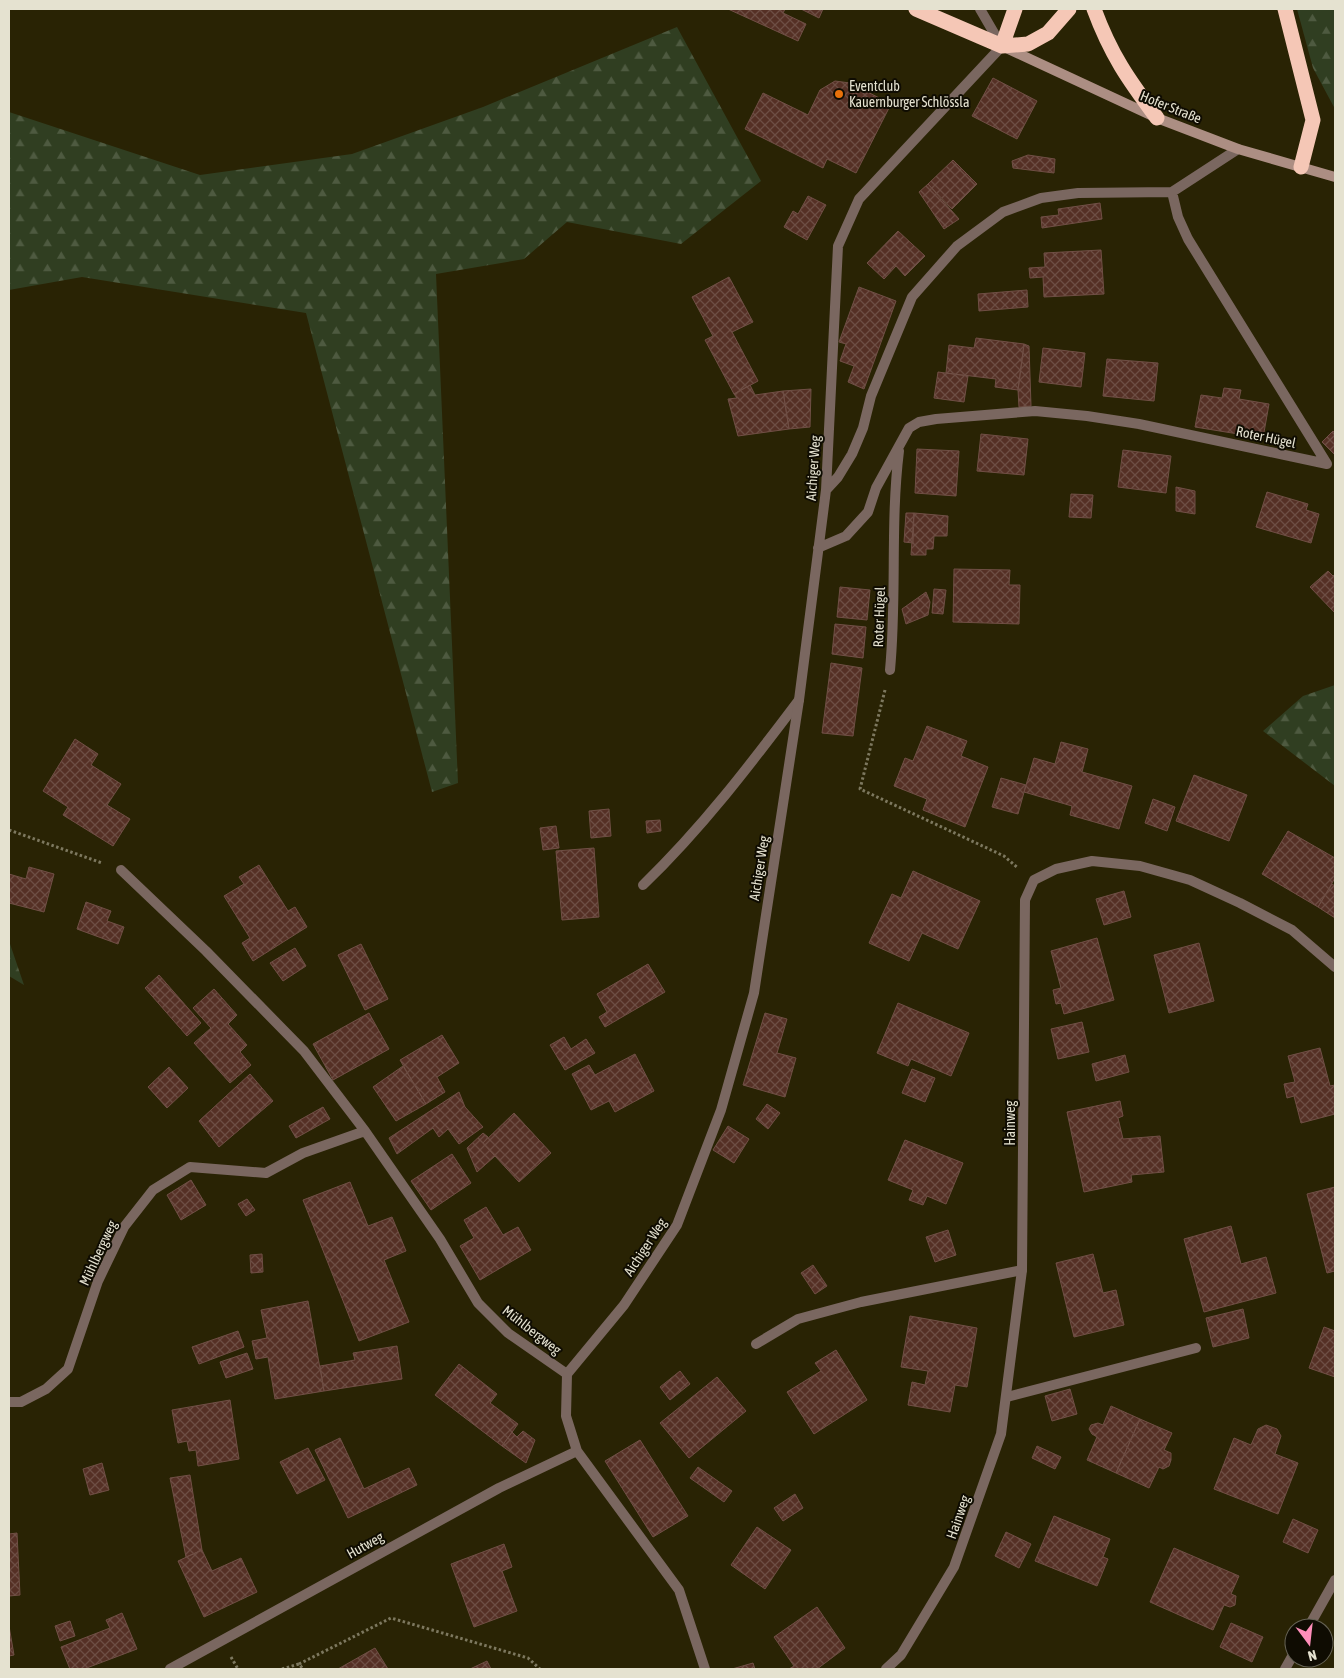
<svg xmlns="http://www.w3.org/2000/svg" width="1344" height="1678" viewBox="0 0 1344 1678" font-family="'Asap Condensed',sans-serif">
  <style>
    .forest { fill: url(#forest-firs) }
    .building { fill: url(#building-cross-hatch); stroke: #704f45 }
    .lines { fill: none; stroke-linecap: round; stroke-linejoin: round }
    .path { stroke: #7d785f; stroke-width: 3; stroke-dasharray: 2.5 2.5; stroke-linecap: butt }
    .lane { stroke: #7a6760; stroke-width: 10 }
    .street { stroke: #7a6760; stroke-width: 10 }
    .secondary { stroke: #ac8e83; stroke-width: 10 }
    .highway { stroke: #f5c7b6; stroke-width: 15 }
    .food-dot { fill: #e8710a; stroke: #0f0c02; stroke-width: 2 }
    .labels { text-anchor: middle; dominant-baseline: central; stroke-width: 4; stroke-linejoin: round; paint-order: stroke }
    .poi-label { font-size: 14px; fill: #e5e2d0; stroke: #0f0c02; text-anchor: start }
    .street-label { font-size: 14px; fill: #e5e2d0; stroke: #0f0c02 }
  </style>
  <defs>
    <pattern id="forest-firs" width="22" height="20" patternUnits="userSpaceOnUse" patternTransform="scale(1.25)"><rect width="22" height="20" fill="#303e21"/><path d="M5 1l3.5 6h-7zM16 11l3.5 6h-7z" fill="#4e5a40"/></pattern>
    <pattern id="building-cross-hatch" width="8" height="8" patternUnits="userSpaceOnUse" patternTransform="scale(1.25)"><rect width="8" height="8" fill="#553025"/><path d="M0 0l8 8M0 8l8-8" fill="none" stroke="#6d4e44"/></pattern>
  </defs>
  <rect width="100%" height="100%" fill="#292304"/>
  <path class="forest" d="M1297,9H1335V109L1313,68Z
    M677,27L761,181L681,244L567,222L524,259L436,274L458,783L432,792L306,313L82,277L9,290V112L200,175L352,154L483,107Z
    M1335,685V786L1263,731L1303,696Z
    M9,941L24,985L9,976Z"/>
  <path class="building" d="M728,9H785L783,13L806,24L798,41Z
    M801,9H823L819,18Z
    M993,78L1037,101L1017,139L972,116Z
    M835,81L850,83L891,104L856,173L827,159L823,168L745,129L763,93L808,115L820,90Z
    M1028,155L1055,159L1054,173L1013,168L1012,161Z
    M953,160L977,184L952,209L928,184Z
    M928,184L959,219L944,229L919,192Z
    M808,196L826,205L807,240L784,227L793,211L798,214Z
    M1100,203L1102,219L1042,228L1041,217L1059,215L1058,209Z
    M898,231L925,256L905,276L896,266L884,279L867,263Z
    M1101,250L1104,294L1044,297L1043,277L1030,278L1029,268L1045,267L1044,253Z
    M729,277L753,322L732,332L758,381L734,394L705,340L713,336L692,297Z
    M859,287L896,301L864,389L848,382L854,366L840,361L846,344L839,342Z
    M1027,290L1028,307L979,311L978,294Z
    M976,338L1024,344L1018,390L995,387L996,379L946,373L949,345L974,348Z
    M1024,344L1029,346L1031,406L1019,407L1018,390Z
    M1043,348L1085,353L1081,387L1039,382Z
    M1107,359L1158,363L1154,401L1103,396Z
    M938,372L968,376L964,402L934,398Z
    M750,385L755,395L783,391L789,429L738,436L728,399L737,398L734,394Z
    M1224,388L1241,390L1239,399L1269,404L1263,438L1195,427L1201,395L1222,398Z
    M811,389L810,427L789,429L783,391Z
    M1333,431L1335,433V455L1322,442Z
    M981,434L1028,439L1024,475L977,471Z
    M917,449L959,451L956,496L915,493Z
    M1123,450L1171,456L1166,493L1118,487Z
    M1176,487L1195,491V514L1176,511Z
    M1267,492L1308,504L1306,510L1319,514L1311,543L1256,527Z
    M1071,494L1093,495L1091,518L1069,517Z
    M906,513H914L913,543L904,542Z
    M914,513L948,516L947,536H934L933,549H926V555H911Z
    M954,569L1010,570L1009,585H1020L1019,624L953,622Z
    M1328,571L1333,576L1335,574V613L1310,587Z
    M840,587L870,590L867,620L837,617Z
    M934,589L946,590L943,614L932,613Z
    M926,592L930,602L928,615L906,624L902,609Z
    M835,624L866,627L863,658L832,654Z
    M831,663L862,668L853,736L822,733Z
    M927,726L967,741L961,756L988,767L965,827L923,810L927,799L894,786L905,758L913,761Z
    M75,739L98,754L91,765L121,784L107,805L130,819L113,846L63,815L68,807L43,791Z
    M1061,742L1088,749L1082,772L1132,786L1119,829L1070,815L1072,806L1024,792L1034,758L1055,764Z
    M1194,775L1247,795L1229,841L1176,821Z
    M1001,778L1026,785L1018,814L992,807Z
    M1153,799L1175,807L1167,831L1145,823Z
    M609,809L611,836L591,838L589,811Z
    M660,820L661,831L647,833L646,821Z
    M556,826L559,848L543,850L540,828Z
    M1288,831L1335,858V878L1318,907L1262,874Z
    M594,848L599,917L562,920L556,851Z
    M259,865L288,911L295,907L307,927L253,961L242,943L250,938L224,896L244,884L239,877Z
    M29,867L54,874L44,912L9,903V874L26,879Z
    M913,871L980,901L958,949L922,933L909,961L869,943L892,894L901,898Z
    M1332,884L1335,886V918L1318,907Z
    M1124,891L1131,917L1104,925L1096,899Z
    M86,902L111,911L107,921L124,927L118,944L77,929Z
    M1097,938L1114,1000L1064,1014L1061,1003L1056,1004L1053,990L1061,988L1051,951Z
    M1199,943L1214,1001L1169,1013L1154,955Z
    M361,944L388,999L365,1010L338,955Z
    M295,948L306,966L283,981L270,963Z
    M648,964L665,992L605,1027L599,1017L607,1012L597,994Z
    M159,975L201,1023L187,1036L145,988Z
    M214,989L237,1015L228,1024L247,1045L240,1052L251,1065L230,1083L194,1043L211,1028L193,1008Z
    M898,1003L969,1033L951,1076L911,1059L908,1066L877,1053Z
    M369,1013L389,1049L333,1080L313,1044Z
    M765,1013L787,1019L777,1053L796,1058L785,1097L743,1085Z
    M1082,1022L1089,1052L1058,1059L1051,1029Z
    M442,1035L459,1063L437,1077L445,1092L426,1104L400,1060Z
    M564,1037L571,1049L586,1039L595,1053L565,1070L550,1045Z
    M1320,1048L1330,1086L1335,1085V1114L1301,1123L1294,1096L1287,1098L1284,1084L1295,1082L1288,1056Z
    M635,1054L654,1091L615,1112L609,1101L591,1110L572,1074L589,1065L595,1075Z
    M1125,1055L1129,1072L1096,1081L1092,1064Z
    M403,1066L426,1104L396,1121L373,1087Z
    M169,1067L188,1088L167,1108L148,1087Z
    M912,1069L935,1078L925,1102L902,1093Z
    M250,1074L273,1101L219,1147L199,1121Z
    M459,1092L465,1107L483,1127L459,1144L448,1129L439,1137L433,1128L397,1154L389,1138Z
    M1120,1101L1123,1116L1118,1118L1123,1139L1160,1136L1164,1172L1131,1175L1132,1182L1084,1192L1067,1112Z
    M767,1104L780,1113L768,1129L756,1119Z
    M323,1107L330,1119L296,1138L289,1126Z
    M514,1113L551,1153L519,1182L483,1143Z
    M728,1126L749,1139L734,1163L713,1150Z
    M483,1133L488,1137L483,1143L495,1156L477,1172L467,1148Z
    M905,1140L963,1163L946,1204L927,1196L923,1205L909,1200L913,1190L888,1180Z
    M452,1154L471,1183L431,1210L411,1181Z
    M191,1180L206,1205L181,1220L167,1195Z
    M350,1182L368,1226L392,1217L406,1251L384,1260L409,1322L359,1341L303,1200Z
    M1335,1187V1271L1327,1273L1307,1194Z
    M247,1199L255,1210L246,1216L238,1204Z
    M486,1207L503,1235L518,1227L531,1250L480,1280L460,1246L474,1238L464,1220Z
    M1231,1226L1241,1264L1266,1257L1276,1293L1204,1312L1184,1239Z
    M948,1230L956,1255L935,1262L926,1237Z
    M262,1254L263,1272L251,1273L250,1255Z
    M1093,1254L1103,1293L1116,1290L1124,1325L1074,1337L1056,1263Z
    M813,1265L827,1286L815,1294L801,1273Z
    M308,1301L324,1391L275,1399L268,1357L256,1359L252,1341L267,1338L261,1310Z
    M1243,1309L1249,1338L1213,1347L1206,1318Z
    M910,1316L977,1328L967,1387L955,1385L950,1412L908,1405L912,1382L925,1385L928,1371L901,1367Z
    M1324,1327L1335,1331V1377L1309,1368Z
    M238,1331L244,1347L199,1364L192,1347Z
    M397,1346L402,1379L324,1391L320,1366L355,1360L353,1353Z
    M836,1350L867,1400L814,1434L787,1392L821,1371L815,1363Z
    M247,1353L253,1369L226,1378L220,1362Z
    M459,1364L497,1394L490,1403L518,1424L502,1446L435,1395Z
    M680,1371L690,1384L670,1400L660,1387Z
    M717,1377L746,1411L689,1458L660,1423Z
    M1070,1389L1077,1414L1052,1421L1045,1396Z
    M230,1400L239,1459L198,1466L196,1450L189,1451L187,1441L178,1443L172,1410Z
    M1111,1406L1140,1419L1116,1473L1087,1460L1097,1437L1092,1434L1089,1429L1091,1425L1098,1423L1103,1425Z
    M1140,1419L1172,1433L1164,1450L1171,1453V1460L1169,1466L1163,1469L1159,1467L1149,1488L1116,1473Z
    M1266,1425L1277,1429L1281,1436L1275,1454L1298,1463L1278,1514L1214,1489L1234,1438L1251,1445L1258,1429Z
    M523,1431L535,1440L526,1463L502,1446L512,1432L517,1437Z
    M340,1438L364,1489L409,1468L417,1485L348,1518L315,1450Z
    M640,1440L688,1516L653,1537L605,1461Z
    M1037,1446L1061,1457L1055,1469L1032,1458Z
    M308,1448L325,1480L297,1494L280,1462Z
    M102,1463L109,1490L90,1495L83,1469Z
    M698,1467L732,1491L724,1502L690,1478Z
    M190,1475L202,1550L186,1557L170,1478Z
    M795,1494L803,1508L783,1521L774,1508Z
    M1054,1516L1110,1539L1103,1557L1108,1559L1097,1586L1035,1561Z
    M1293,1519L1318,1530L1308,1553L1283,1542Z
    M757,1527L791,1550L765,1589L731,1565Z
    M1006,1532L1031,1544L1019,1568L995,1556Z
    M17,1533L20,1595L9,1596V1534Z
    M504,1544L512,1567L502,1571L517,1611L474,1627L451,1564Z
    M1174,1548L1239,1576L1231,1594L1236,1596L1235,1605L1230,1607L1224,1605L1213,1630L1150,1602Z
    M202,1550L212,1571L241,1558L257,1592L204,1617L178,1561Z
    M817,1607L845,1648L817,1669H789L794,1666L774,1637Z
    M122,1613L137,1649L84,1669H70L61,1647L110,1628L106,1620Z
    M70,1621L75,1636L60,1641L55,1626Z
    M1231,1623L1263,1637L1252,1662L1220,1647Z
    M9,1626L14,1655L9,1656Z
    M375,1648L388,1669H338Z
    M487,1661L491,1669H470Z
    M753,1663L755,1669H732Z"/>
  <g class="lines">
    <path class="path" d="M885,690L860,789L1004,856L1018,868
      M9,830L102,863
      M231,1657L238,1669
      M299,1664L391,1618L528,1658L540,1669
      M282,1669L299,1664L303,1669"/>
    <path class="lane" d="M980,9L1001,45
      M643,885C702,828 750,765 799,700
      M756,1344L798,1319L861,1302L1022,1270
      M1007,1397L1196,1348"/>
    <path class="street" d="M1172,192L1178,217L1188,239L1327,464
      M826,490L838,477L852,454L863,428L871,396L912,297L957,246L1003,212L1041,198L1078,193L1172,192L1238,149
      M818,548L846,536L868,512L876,488L909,428L919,422L936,419L1035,411L1087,416L1139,424L1327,464
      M890,670C897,597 890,524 899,451
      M121,870L206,951L304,1051L365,1131L440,1239L478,1303L508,1333L567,1374
      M9,1402H21L46,1389L68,1369L98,1281L124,1227L153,1190L190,1167L266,1173L303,1153L365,1131
      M1308,1628L1335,1580
      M170,1669L499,1488L577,1451
      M705,1669L679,1590L577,1451L566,1416L567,1374L624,1305L677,1225L721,1110L754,993L799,700L826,490L838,246L859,199L1002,46
      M886,1669L901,1655L954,1567L1001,1434L1022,1270L1025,900L1034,880L1056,869L1092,861L1140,866L1190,880L1240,903L1292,930L1335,967
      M1285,1669L1294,1653"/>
    <path class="secondary" d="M1004,47L1157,118L1238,149L1335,177"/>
    <path class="highway" d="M916,9L1002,46L1028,44L1048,33L1069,9
      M1094,9C1111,55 1128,79 1157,118
      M1285,9L1313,120L1301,167
      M1002,46L1015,9"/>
  </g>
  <circle class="food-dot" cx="839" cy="94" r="5"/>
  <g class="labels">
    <g class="poi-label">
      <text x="849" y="86">Eventclub<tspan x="849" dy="16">Kauernburger Schlössla</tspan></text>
    </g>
    <g class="street-label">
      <text transform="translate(1171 107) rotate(22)">Hofer Straße</text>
      <text transform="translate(1266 437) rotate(12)">Roter Hügel</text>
      <text transform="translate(813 468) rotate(-86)">Aichiger Weg</text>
      <text transform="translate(879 617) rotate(-88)">Roter Hügel</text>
      <text transform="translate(759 868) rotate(-81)">Aichiger Weg</text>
      <text transform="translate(1010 1123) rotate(-90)">Hainweg</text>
      <text transform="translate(645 1247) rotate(-57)">Aichiger Weg</text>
      <text transform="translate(98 1253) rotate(-65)">Mühlbergweg</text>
      <text transform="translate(532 1330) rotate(38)">Mühlbergweg</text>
      <text transform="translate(958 1517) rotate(-71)">Hainweg</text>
      <text transform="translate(365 1545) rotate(-29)">Hutweg</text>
    </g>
  </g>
  <rect width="1344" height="1678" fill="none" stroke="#e5e2d0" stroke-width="20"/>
  <g transform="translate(1309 1643) rotate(165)"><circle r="24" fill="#0f0c02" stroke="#656254"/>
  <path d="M0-4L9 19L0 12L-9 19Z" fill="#ff8eba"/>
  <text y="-8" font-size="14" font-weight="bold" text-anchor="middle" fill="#e5e2d0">N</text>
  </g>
</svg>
